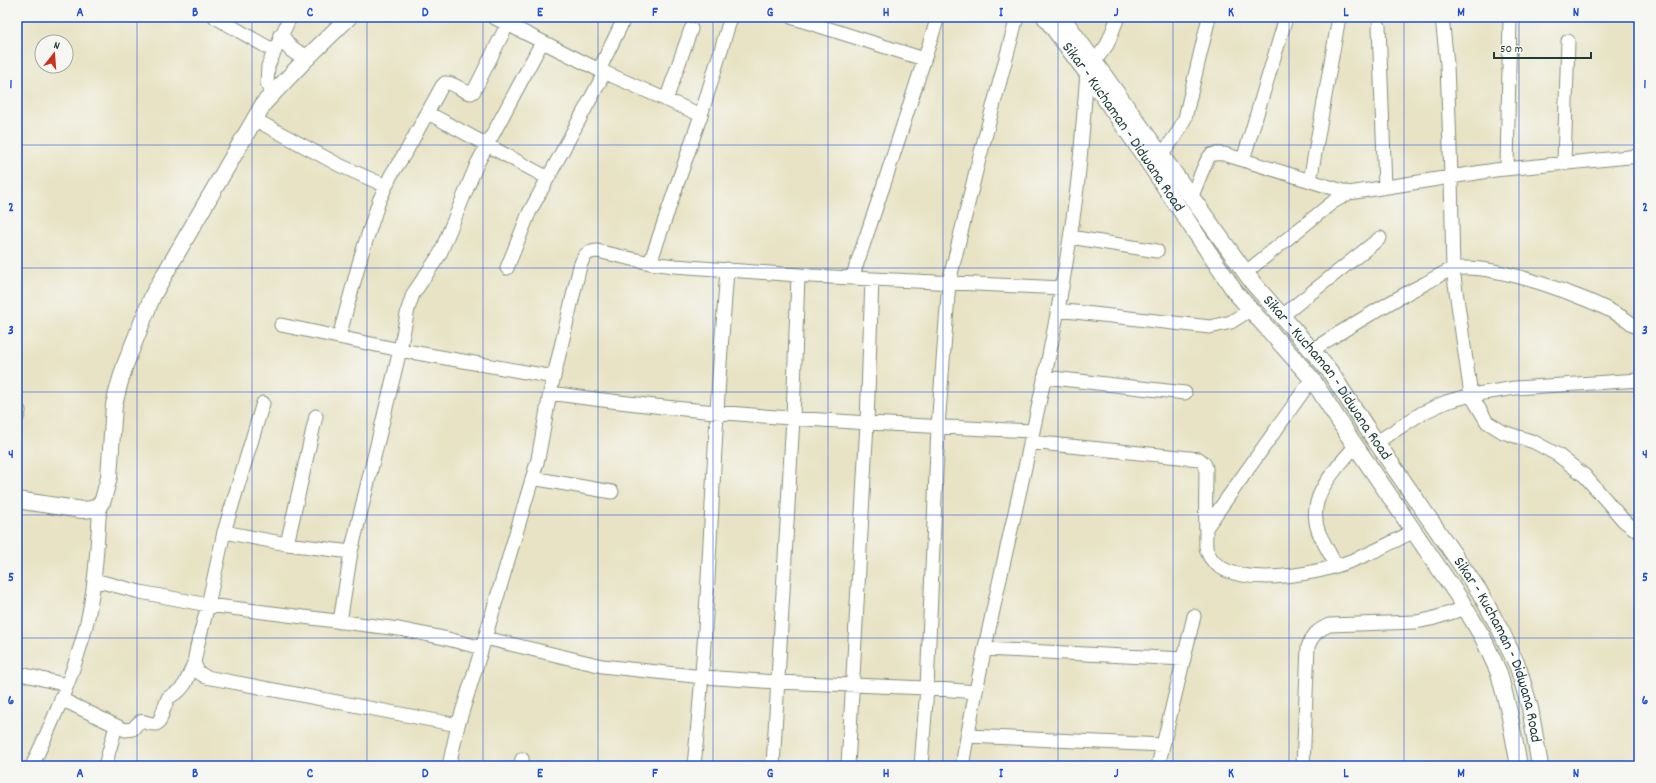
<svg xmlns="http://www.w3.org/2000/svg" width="1656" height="783" viewBox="0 0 1656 783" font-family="Dekko,sans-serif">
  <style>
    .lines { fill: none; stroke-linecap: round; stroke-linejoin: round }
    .minor-casing { stroke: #84907c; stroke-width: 15 }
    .major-casing { stroke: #84907c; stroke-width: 18 }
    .minor { stroke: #fff; stroke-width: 13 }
    .major { stroke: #fff; stroke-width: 16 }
    .grid { fill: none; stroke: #1d4ed8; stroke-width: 1; stroke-opacity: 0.55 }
    .labels { text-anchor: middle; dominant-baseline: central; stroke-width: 4; stroke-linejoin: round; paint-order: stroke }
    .street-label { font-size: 16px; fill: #1f3d34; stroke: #f6f6f2 }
    .neatline { fill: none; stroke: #1d4ed8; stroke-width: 1.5 }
    .grid-label { font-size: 13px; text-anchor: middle; font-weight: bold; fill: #1d4ed8 }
  </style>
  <rect width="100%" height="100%" fill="#f6f6f2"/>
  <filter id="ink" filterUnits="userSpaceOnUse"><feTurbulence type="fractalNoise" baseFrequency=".025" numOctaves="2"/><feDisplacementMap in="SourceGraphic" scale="8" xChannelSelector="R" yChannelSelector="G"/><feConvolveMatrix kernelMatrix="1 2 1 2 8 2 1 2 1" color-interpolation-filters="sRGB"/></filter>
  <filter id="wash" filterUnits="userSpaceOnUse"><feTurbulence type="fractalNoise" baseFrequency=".012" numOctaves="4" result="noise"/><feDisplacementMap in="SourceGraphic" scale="16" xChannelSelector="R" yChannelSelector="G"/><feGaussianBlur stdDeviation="0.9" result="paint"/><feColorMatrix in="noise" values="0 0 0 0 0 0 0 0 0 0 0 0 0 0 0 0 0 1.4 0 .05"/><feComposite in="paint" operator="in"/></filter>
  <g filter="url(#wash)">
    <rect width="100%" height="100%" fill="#e8e3c4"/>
  </g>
  <g filter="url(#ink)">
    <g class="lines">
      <defs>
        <path id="minor" d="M215,17L274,51
          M493,17L599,70L701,115
          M791,17L924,59
          M1442,17L1447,64L1451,176L1453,270L1471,395L1487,422L1503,432L1534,442L1558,455L1585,476L1624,521L1639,532
          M1379,26L1385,187
          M1094,62L1107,45L1118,17
          M599,70L625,17
          M273,93L267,83L268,66L290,17
          M666,100L691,29
          M428,113L548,178
          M254,119L339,165L386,186
          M1161,156L1178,132L1185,118L1209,17
          M1243,160L1285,21
          M1564,163L1568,41
          M1507,168L1510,17
          M1310,181L1339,17
          M1191,198C1195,190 1206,158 1211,155C1215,153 1220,154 1224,154L1349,193
          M1070,237L1157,251
          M650,263L701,115L731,17
          M507,268L529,213L605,72
          M1245,273L1333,202L1349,193L1495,170L1639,156
          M852,278L885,181L938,17
          M1057,310L1210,327L1231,322L1250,310
          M1282,316L1380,238
          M281,325L400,350L554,377
          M339,337L361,256L379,201L391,175L407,150L442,86L445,83C455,82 461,92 471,93L474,91L507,25
          M1312,350C1349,327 1385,304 1424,284C1434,279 1444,271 1454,269C1492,262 1588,297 1622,317C1628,320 1633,325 1639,329
          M1044,377L1185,393
          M550,393C710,416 871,424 1033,431
          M263,403L224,532L208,605L197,647L194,663L198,672L206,677L458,725
          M17,418L19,411
          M1030,442L1199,459L1204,463L1206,468C1206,490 1205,511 1206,533C1206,538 1205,546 1207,551C1221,590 1305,576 1336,566C1363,558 1389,544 1414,531
          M1377,442L1422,413L1446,402L1471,395L1515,388L1639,380
          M532,478L612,492
          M1206,528L1312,379
          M224,532L287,544L351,552
          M287,544L316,416
          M1336,566C1331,555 1324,544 1319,533C1305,497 1335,471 1355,446
          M94,580L140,592L208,605L399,629L444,638L482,648
          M340,622L351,552L400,350L408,309L413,294L440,254L477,164L542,42
          M485,638L602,666L703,677L777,682L927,688L976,692
          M985,649L1184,659
          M17,673L67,685
          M61,699L125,730L133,729C143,715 143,725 156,724L159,722L168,698L180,690L185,684L194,663
          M967,736L1163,745
          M32,766C53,721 74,674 86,626C96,586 97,545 100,504
          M105,766L116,726
          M449,766L458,725L482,648L538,459L550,393L580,266C584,256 585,252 597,251L650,263L675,266L811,276L1062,288
          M520,766L522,759
          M694,766C706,649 710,531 717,414C719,365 724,317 727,269
          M773,766L793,418L798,275
          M848,766L867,423L872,279
          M921,766L927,688L938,427L949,282L976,171L1017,17
          M962,766C994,580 1048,398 1074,211C1081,165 1083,119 1087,73
          M1158,766L1194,616
          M1303,766L1308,647C1312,635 1318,630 1329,625L1416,622L1431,619L1466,608"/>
        <g id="major">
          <path id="s1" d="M1045,17L1087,73L1134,141L1236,293L1312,379L1348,435L1460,599L1483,638L1499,673L1509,712L1519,766"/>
          <path id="s2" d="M1062,17L1253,283L1329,370L1366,427L1479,591L1501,631L1518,667L1530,708L1540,766"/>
          <path d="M281,36C288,47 295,54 308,57"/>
          <path d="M17,500L82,510L93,509L100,504L103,500L109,477L114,405L119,385L125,365L153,295L166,272L264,103L308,57L349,17"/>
        </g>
      </defs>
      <use href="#minor" class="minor-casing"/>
      <use href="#major" class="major-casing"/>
      <use href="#minor" class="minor"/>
      <use href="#major" class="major"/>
    </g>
  </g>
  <path class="grid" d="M137,17V766M252,17V766M367,17V766M483,17V766M598,17V766M713,17V766M828,17V766M943,17V766M1058,17V766M1173,17V766M1289,17V766M1404,17V766M1519,17V766M17,145H1639M17,268H1639M17,392H1639M17,515H1639M17,638H1639"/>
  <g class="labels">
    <g class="street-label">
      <text stroke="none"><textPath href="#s1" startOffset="135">Sikar - Kuchaman - Didwana Road</textPath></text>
      <text stroke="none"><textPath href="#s2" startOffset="448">Sikar - Kuchaman - Didwana Road</textPath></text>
      <text stroke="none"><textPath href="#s2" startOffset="772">Sikar - Kuchaman - Didwana Road</textPath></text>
    </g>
  </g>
  <rect width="1656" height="783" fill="none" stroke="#f6f6f2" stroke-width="44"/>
  <g transform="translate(54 54) rotate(17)"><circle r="19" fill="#f6f6f2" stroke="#a0aca6"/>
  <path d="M0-3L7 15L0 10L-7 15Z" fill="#c8321e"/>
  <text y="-6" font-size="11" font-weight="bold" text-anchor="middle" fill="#1f3d34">N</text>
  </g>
  <path d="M1494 52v6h97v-6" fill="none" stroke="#1f3d34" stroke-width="2"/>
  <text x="1500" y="52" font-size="12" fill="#1f3d34" stroke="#f6f6f2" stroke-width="3" paint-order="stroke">50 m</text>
  <rect x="22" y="22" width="1612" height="739" class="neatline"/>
  <g class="grid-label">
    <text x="80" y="16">A</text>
    <text x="195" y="16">B</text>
    <text x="310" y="16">C</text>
    <text x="425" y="16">D</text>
    <text x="540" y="16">E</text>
    <text x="655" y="16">F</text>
    <text x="770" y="16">G</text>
    <text x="886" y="16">H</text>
    <text x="1001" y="16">I</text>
    <text x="1116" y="16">J</text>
    <text x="1231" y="16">K</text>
    <text x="1346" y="16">L</text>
    <text x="1461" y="16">M</text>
    <text x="1576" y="16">N</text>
    <text x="11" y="88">1</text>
    <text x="1645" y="88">1</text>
    <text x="11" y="211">2</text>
    <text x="1645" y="211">2</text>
    <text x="11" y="334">3</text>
    <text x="1645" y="334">3</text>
    <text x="11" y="458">4</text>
    <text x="1645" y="458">4</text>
    <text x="11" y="581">5</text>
    <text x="1645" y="581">5</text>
    <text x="11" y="704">6</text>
    <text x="1645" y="704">6</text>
    <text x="80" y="777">A</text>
    <text x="195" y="777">B</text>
    <text x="310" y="777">C</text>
    <text x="425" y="777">D</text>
    <text x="540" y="777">E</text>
    <text x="655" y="777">F</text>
    <text x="770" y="777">G</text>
    <text x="886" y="777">H</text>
    <text x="1001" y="777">I</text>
    <text x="1116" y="777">J</text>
    <text x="1231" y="777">K</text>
    <text x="1346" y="777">L</text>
    <text x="1461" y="777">M</text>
    <text x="1576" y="777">N</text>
  </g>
</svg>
